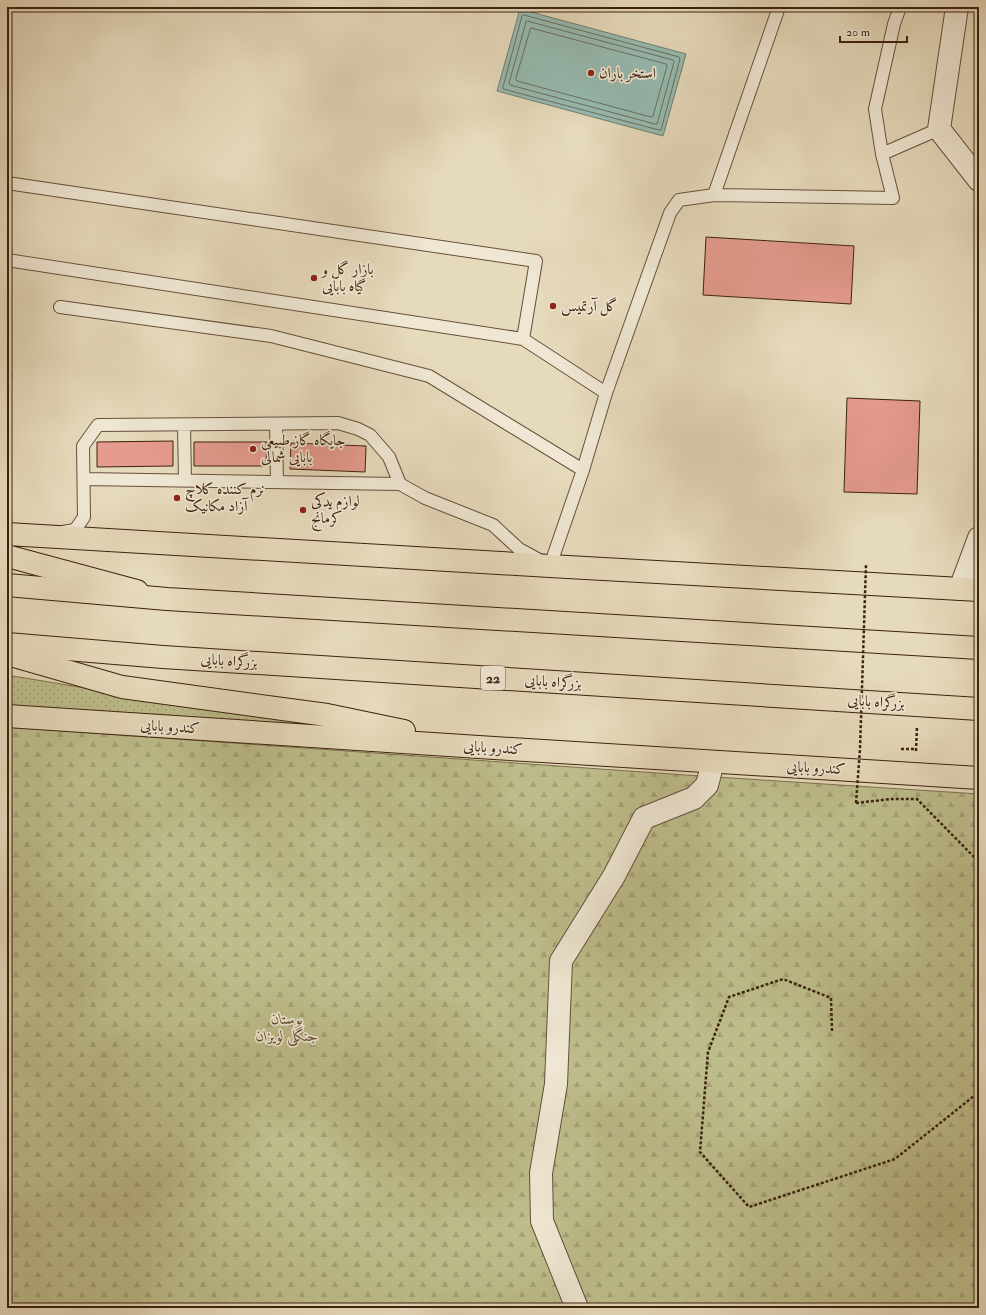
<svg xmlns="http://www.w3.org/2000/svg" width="986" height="1315" viewBox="0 0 986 1315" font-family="'IM FELL Double Pica',Amiri,serif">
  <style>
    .grass { fill: url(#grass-dots); stroke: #7d6f4c }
    .forest { fill: url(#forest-firs); stroke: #7d6f4c }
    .water { fill: #96bbb1; stroke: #727d70 }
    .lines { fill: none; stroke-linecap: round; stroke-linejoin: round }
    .shore { stroke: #6a6e60; stroke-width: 1 }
    .building { fill: #e59b8e; stroke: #3d210e }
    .service-casing { stroke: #674f3a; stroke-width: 14 }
    .minor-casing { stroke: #674f3a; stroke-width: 24 }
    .primary-casing { stroke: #3d210e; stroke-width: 24 }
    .trunk-casing { stroke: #3d210e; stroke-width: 24 }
    .path { stroke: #3d210e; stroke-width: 2.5; stroke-dasharray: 3 2; stroke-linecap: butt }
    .service { stroke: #efe7d3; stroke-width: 12 }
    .minor { stroke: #efe7d3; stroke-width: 22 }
    .primary { stroke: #e6dabc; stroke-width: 22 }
    .trunk { stroke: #e6dabc; stroke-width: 22 }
    .path-bridge { stroke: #3d210e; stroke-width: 2.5; stroke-dasharray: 3 2; stroke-linecap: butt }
    .poi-dot { fill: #8f2418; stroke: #efe7d3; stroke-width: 1.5 }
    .labels { text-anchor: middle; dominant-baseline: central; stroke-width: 3.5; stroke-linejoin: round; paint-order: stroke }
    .shield { fill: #efe7d3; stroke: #725c49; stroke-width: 1 }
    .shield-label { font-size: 14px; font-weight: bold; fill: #3d210e }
    .poi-label { font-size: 15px; fill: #3d210e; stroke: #efe7d3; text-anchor: start }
    .street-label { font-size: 15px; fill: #3d210e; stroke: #efe7d3 }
    .park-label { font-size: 15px; font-style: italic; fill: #5d482d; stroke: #efe7d3 }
  </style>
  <defs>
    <pattern id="grass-dots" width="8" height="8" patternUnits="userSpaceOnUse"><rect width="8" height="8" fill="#bdbd8b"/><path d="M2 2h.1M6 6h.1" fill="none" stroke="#a3a277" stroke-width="1.8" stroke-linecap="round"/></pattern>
    <pattern id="forest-firs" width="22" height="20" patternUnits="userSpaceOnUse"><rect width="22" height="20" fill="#bdbd8b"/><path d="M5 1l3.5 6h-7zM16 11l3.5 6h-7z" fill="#a3a277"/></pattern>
  </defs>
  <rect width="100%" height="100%" fill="#e6dabc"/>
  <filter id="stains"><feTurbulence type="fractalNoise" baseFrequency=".005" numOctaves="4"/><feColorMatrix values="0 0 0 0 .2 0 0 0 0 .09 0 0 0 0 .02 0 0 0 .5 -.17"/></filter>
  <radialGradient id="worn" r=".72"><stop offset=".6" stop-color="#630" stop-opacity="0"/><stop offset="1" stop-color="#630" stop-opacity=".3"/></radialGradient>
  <path class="grass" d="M7,675L127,695L370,729L7,711Z"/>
  <path class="forest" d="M7,727L685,775L979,794V1308H7Z"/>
  <path class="water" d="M520,9L686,54L663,136L497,91Z"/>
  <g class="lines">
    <path class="shore" d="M524,15L679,57L680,59L661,130H659L503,89V87L522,16Z
      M527,21L673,60L674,62L657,124H655L510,85L509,83L526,22Z
      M531,28L666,64L667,66L653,116L651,117L517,81L516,79Z"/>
  </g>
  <path class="building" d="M706,237L854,246L851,304L703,295Z
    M7,374H12L7,421Z
    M847,398L920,401L917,494L844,492Z
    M173,441V466L97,467V442Z
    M194,442H267L266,466H194Z
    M291,443L366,446L365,472L290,469Z"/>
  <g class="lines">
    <defs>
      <path id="service" d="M882,154L939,129
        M7,183L536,261L523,339
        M714,195L779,7
        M7,260L523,339L606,393
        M60,307L271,336L429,376L583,470
        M276,424L277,481
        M184,425L185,480
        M84,479L400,484
        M62,532L75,530L84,517L83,446L98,425L338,423L358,429L370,435L389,457L400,484L425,498L493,525L519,549L550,566L583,470L606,393L670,213L679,200L714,195L893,198L882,154L875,109L894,24L900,7"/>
      <path id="minor" d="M957,7L939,129L979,180
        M960,589L979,538
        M577,1308L542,1221L541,1173L556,1084L561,961L614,876L644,818L694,798L707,785L713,762"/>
      <path id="primary" d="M7,534L550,566L979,590
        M7,556L137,591
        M7,654L122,687L327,715L404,731
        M7,716L494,748L979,778"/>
      <path id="trunk" d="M7,585L167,599L979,648
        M7,644L163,657L979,709"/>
    </defs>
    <use href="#service" class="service-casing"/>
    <use href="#minor" class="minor-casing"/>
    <use href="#primary" class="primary-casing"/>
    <use href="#trunk" class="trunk-casing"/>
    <path class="path" d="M901,749H916
      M916,751L917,726
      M856,803L891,799H917L979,862
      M832,1031L831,998L783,979L729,997L708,1052L700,1152L749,1207L895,1159L979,1092"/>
    <use href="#service" class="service"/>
    <use href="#minor" class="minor"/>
    <use href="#primary" class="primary"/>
    <use href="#trunk" class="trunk"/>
    <path class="path-bridge" d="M856,803L860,749L866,564"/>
  </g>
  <g class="poi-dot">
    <circle cx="591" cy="73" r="4"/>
    <circle cx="314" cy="278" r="4"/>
    <circle cx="553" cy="306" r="4"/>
    <circle cx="253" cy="449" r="4"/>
    <circle cx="177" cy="498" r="4"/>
    <circle cx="303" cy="510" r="4"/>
  </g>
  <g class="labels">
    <rect class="shield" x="481" y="666" width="24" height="24" rx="3"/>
    <g class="shield-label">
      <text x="493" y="678">22</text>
    </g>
    <g class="poi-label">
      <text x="599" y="73">استخر باران</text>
      <text x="322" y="269">بازار گل و<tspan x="322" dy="17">گیاه بابایی</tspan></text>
      <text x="561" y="306">گل آرتمیس</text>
      <text x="261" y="440">جایگاه گاز طبیعی<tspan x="261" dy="17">بابایی شمالی</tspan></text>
      <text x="185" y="489">نرم کننده کلاچ<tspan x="185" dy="17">آزاد مکانیک</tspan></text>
      <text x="311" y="501">لوازم یدکی<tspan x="311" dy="17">کرمانج</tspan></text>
    </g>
    <g class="street-label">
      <text transform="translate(229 661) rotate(4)">بزرگراه بابایی</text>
      <text transform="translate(553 682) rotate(4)">بزرگراه بابایی</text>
      <text transform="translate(876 702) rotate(4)">بزرگراه بابایی</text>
      <text transform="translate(170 727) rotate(4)">کندرو بابایی</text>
      <text transform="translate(493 748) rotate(4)">کندرو بابایی</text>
      <text transform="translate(816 768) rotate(3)">کندرو بابایی</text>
    </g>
    <g class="park-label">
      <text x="287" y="1019">بوستان<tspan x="287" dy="17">جنگلی لویزان</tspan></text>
    </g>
  </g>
  <rect width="986" height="1315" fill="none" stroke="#e6dabc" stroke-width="24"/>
  <rect x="8" y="8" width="970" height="1299" fill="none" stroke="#3d210e" stroke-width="2"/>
  <rect x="12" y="12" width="962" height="1291" fill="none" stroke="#3d210e"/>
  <path d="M840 36v6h67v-6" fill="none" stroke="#3d210e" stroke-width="2"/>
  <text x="846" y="36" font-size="12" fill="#3d210e" stroke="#efe7d3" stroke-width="3" paint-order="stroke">20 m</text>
  <rect width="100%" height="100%" filter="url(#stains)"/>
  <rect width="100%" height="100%" fill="url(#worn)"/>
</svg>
